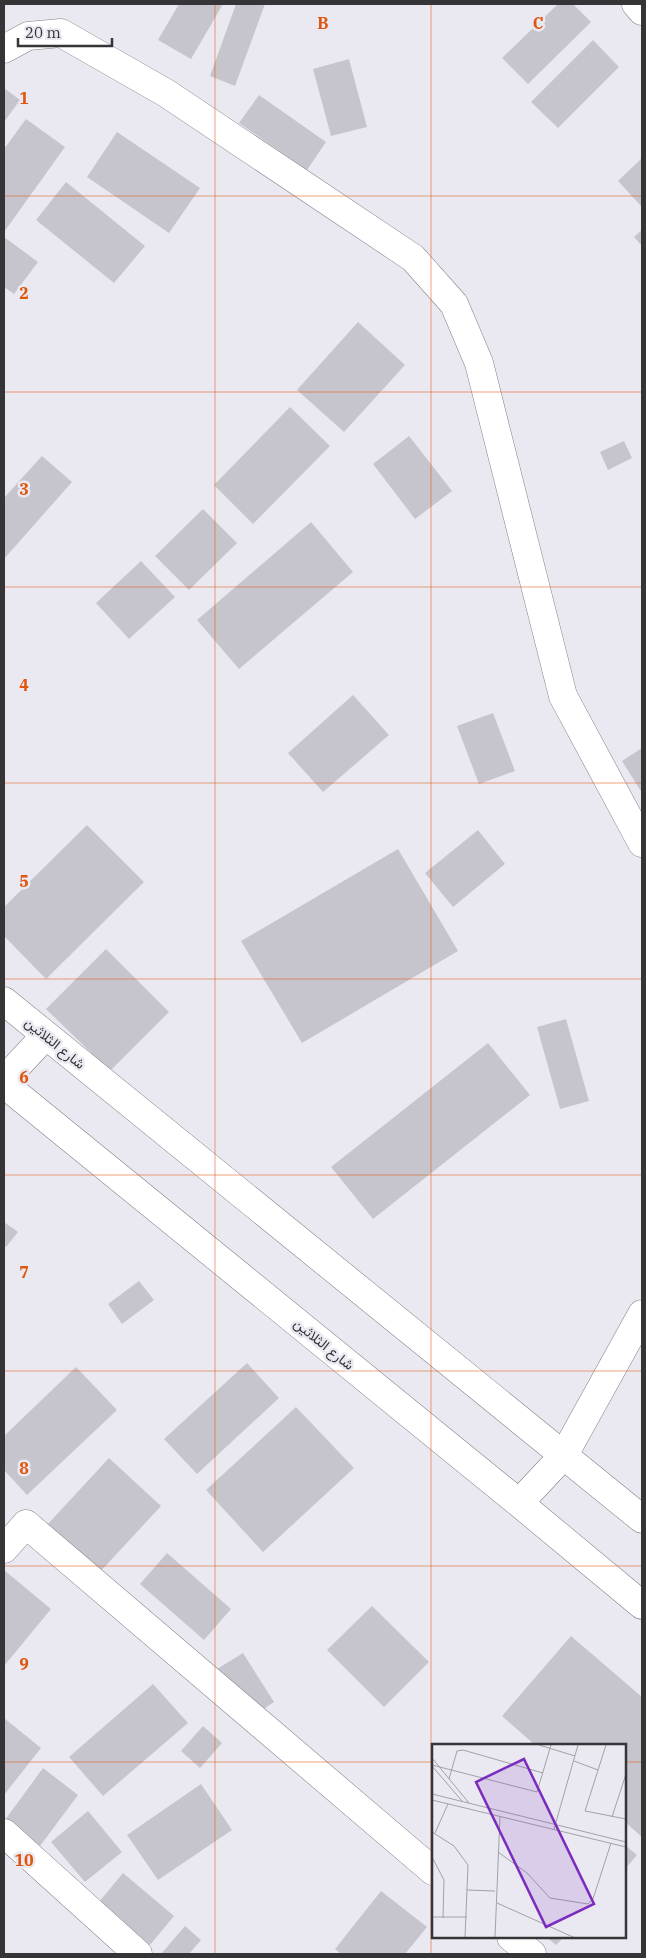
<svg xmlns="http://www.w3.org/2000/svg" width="646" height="1958" viewBox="0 0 646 1958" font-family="'IBM Plex Serif',Vazirmatn,serif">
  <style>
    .building { fill: #c6c5cd }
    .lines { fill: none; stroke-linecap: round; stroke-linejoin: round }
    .minor-casing { stroke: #807f86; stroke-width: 29 }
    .minor { stroke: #fff; stroke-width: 28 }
    .grid { fill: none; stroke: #df570e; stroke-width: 1; stroke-opacity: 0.55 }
    .labels { text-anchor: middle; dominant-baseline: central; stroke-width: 5; stroke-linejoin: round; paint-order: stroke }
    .street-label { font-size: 14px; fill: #353538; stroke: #eae9f1 }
    .inset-road { fill: none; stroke: #a2a1a7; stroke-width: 1 }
    .view { fill: #7b2cbf; fill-opacity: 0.15; stroke: #7b2cbf; stroke-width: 2.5 }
    .inset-edge { fill: none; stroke: #353538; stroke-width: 2.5 }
    .grid-label { font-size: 16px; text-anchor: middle; font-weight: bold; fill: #df570e; stroke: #eae9f1; stroke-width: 5; stroke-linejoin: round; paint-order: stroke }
  </style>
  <rect width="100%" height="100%" fill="#eae9f1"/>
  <path class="building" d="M179,4H223L191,59L158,40Z
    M236,4H265L235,86L210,76Z
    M558,4H573L591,22L528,84L502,58Z
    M593,40L619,67L558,128L531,102Z
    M349,59L367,127L331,136L313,69Z
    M4,88L20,100L4,122Z
    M259,95L326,142L307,170L239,123Z
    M26,119L65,147L4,232V149Z
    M117,132L200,188L169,233L87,177Z
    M642,158V207L618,181Z
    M66,182L145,246L114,283L36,220Z
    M642,230V246L634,237Z
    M4,237L38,262L14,294L4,287Z
    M358,322L405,365L344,432L297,390Z
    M290,407L330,446L253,524L214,485Z
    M409,436L452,491L415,519L373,464Z
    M624,441L632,458L608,470L600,452Z
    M42,456L72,482L4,559V498Z
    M203,509L237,543L189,590L155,556Z
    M311,522L353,572L239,669L197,620Z
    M141,561L175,597L129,639L96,603Z
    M353,695L389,735L323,792L288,753Z
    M493,713L515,771L479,784L457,726Z
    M642,748V793L622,761Z
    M87,825L144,882L46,979L4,936V907Z
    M478,830L505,864L453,907L425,873Z
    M398,849L458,951L302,1043L241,941Z
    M106,949L169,1012L110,1071L46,1009Z
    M566,1019L589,1101L560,1109L537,1027Z
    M488,1043L530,1095L373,1219L331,1167Z
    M4,1222L18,1232L6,1247L4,1245Z
    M139,1281L154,1300L122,1324L108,1304Z
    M247,1363L279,1398L197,1474L164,1439Z
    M76,1367L117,1410L27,1495L4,1470V1436Z
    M296,1407L354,1468L263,1552L206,1490Z
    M109,1458L161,1506L99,1573L47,1525Z
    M167,1553L231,1609L204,1640L140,1584Z
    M4,1570L51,1609L4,1666Z
    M372,1606L429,1662L384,1707L327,1650Z
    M571,1636L642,1697V1837L625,1822V1746H536L502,1716Z
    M243,1653L274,1702L249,1719L217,1669Z
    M153,1684L188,1723L103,1796L69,1757Z
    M4,1718L41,1748L4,1795Z
    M203,1726L222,1743L200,1768L181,1751Z
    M43,1768L78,1795L40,1846L5,1820Z
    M201,1784L232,1830L158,1880L127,1835Z
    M88,1811L122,1852L85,1882L51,1842Z
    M625,1845L637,1855L625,1869Z
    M123,1873L174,1916L150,1945L99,1902Z
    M381,1891L427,1927L405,1954H341L335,1949Z
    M185,1926L201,1940L189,1954H161Z
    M546,1937H564L556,1945Z"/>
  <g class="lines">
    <defs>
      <path id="minor" d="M636,4L642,11
        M4,49L28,36L61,33L166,93L413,258L454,304L479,363L563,696L642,843
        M4,1001L642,1519
        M4,1080L45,1036
        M4,1084L519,1503L642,1605
        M519,1503L564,1455L642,1314
        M4,1549L26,1524L433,1871
        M4,1833L138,1954
        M511,1937L532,1954"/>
    </defs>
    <use href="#minor" class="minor-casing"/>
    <use href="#minor" class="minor"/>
  </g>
  <path class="grid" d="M215,4V1954M431,4V1954M4,196H642M4,392H642M4,587H642M4,783H642M4,979H642M4,1175H642M4,1371H642M4,1566H642M4,1762H433M625,1762H642"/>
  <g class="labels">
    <g class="street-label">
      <text transform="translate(55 1043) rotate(39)">شارع الثلاثين</text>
      <text transform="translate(324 1344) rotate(39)">شارع الثلاثين</text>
    </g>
  </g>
  <g transform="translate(432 1744)">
    <rect width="194" height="194" fill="#eae9f1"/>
    <path class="inset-road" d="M107,1L143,12M174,1L153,67L194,75M0,14L37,59M142,17L166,26M0,21L105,48L119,1M0,22L30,57M17,35L25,7L31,6L111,29M0,50L194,98M0,56L194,103M180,73L194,30M122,85L146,1M0,88L22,102L36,121L33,193M3,89L16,60M66,108L95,129L118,154L156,160L161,155L179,99M0,113L12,136L11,174M35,146L63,147M65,159L141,193M0,173H35M63,193L68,72"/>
    <path class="view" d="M92,15L162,160L114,183L44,38Z"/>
    <rect width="194" height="194" class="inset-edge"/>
  </g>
  <g class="grid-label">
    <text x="323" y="29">B</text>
    <text x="538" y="29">C</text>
    <text x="24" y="104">1</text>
    <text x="24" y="299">2</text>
    <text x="24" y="495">3</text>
    <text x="24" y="691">4</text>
    <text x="24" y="887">5</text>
    <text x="24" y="1083">6</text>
    <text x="24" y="1278">7</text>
    <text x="24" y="1474">8</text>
    <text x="24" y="1670">9</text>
    <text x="24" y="1866">10</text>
  </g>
  <rect width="646" height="1958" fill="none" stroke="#353538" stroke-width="10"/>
  <path d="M18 38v8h94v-8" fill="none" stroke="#353538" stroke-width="2.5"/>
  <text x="25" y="38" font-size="15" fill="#353538" stroke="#eae9f1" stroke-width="4" paint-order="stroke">20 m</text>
</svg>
